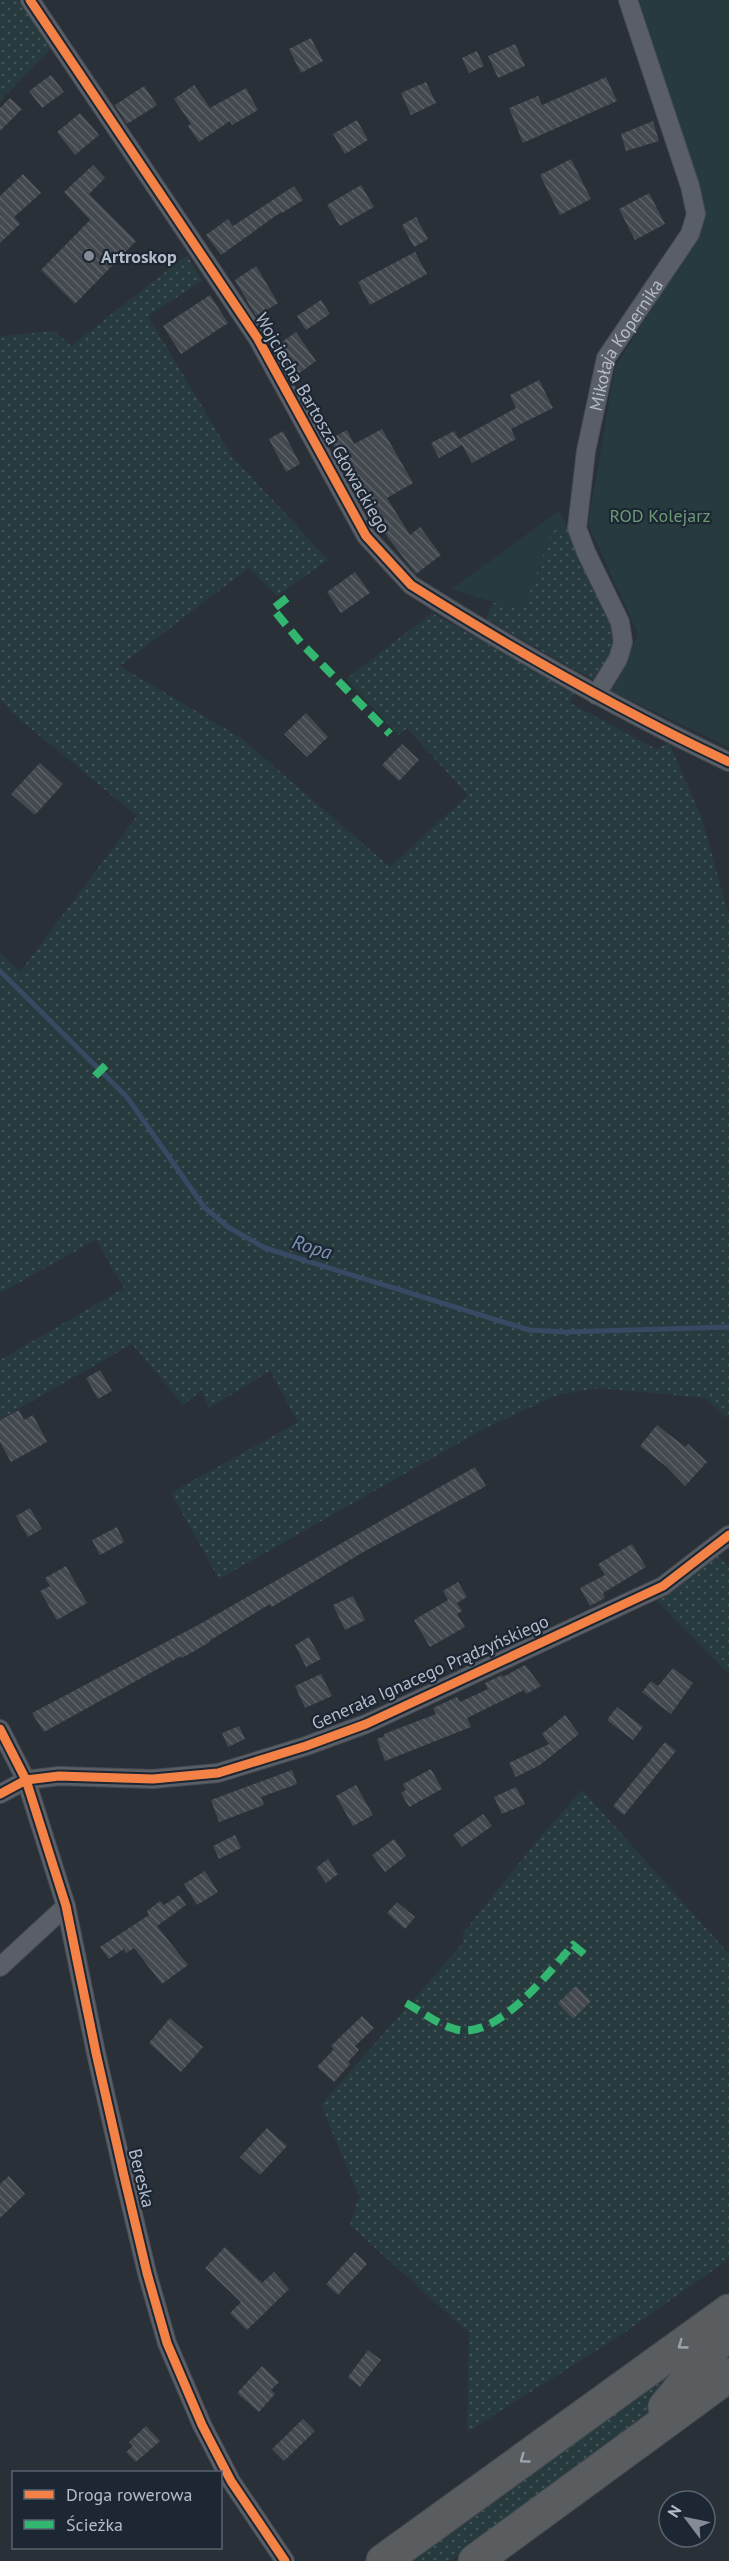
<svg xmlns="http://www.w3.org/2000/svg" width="729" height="2561" viewBox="0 0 729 2561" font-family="'PT Sans',sans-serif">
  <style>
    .grass { fill: url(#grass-dots) }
    .green { fill: #273a3e }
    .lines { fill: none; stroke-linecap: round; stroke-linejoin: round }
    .stream { stroke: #384963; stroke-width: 5 }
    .building { fill: url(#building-back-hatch) }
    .street-casing { stroke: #484c53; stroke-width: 20 }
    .highway-casing { stroke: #474c53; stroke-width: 35 }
    .street { stroke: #5a5e66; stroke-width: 18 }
    .highway { stroke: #5a5d60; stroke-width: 33 }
    .quiet { stroke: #33b770; stroke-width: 8; stroke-dasharray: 15 8; stroke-linecap: butt }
    .cycleway-casing { stroke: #1d2633; stroke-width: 13 }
    .cycleway { stroke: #f48246; stroke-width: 9 }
    .oneway { stroke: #9ea4af }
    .poi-dot { fill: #848b96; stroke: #1d2633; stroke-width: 2 }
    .labels { text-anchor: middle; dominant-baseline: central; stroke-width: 4.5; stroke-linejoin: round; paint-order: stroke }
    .poi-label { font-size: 18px; font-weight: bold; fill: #b4bcc9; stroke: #1d2633; text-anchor: start }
    .street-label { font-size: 18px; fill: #b4bcc9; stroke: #1d2633 }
    .park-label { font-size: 18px; fill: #6b9a76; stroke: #1d2633 }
    .water-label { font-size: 20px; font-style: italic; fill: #7c92b1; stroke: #1d2633 }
  </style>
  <defs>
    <pattern id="grass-dots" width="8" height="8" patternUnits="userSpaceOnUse" patternTransform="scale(1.5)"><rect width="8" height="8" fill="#273a3e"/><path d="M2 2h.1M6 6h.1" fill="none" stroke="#445559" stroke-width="1.8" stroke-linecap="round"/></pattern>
    <pattern id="building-back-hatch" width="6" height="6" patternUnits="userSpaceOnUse" patternTransform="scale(1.5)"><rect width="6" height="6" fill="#444950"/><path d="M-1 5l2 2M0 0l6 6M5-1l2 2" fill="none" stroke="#5d6168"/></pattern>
  </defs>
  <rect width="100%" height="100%" fill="#2a3038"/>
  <path class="grass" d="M0,0H21L51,49L0,101Z
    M187,255L202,281L148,316L231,455L328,560L277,596L249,568L120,666L241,738L390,867L468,795L407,728L399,735L346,679L432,613L574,692L570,703L656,749L669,743L702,819L729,916V1415L726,1418L705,1398L600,1388L557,1395L482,1430L219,1579L171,1493L298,1422L270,1371L209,1408L202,1390L183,1405L132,1344L0,1419V1360L124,1288L96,1240L0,1293V952L20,972L137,816L12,713L0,699V336L54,331L71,346Z
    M566,522C580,549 619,616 615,644C612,657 602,670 595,681L486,619L493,602L512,608L526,603L551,533Z
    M718,1555L729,1567V1674L655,1599Z
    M582,1790L729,1954V2259L618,2337L467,2432L469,2333L350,2225L359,2196L321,2105L463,1943V1933L542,1835Z
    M729,2325V2363L451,2561H402Z"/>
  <path class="green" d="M639,0H729V747L609,690L638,634L588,524L615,367L695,239L704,211Z
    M559,511L566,522L551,533L526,603L512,608L451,589Z"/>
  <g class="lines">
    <path class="stream" d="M0,971L127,1097L204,1207L228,1227L265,1248L529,1330L566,1332L729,1327"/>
  </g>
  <path class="building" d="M311,38L323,61L301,73L289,49Z
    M515,44L525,66L498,78L488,56Z
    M477,51L484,66L469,73L462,58Z
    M51,75L64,92L42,108L29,91Z
    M606,77L617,101L523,143L509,108L538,96L542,105Z
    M426,82L436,103L411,115L401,93Z
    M194,85L210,108L246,88L258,110L232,125L230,121L199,142L188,126L191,124L174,99Z
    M144,86L157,105L127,124L115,105Z
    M10,98L22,109L0,131V108Z
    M80,113L99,135L75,155L57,132Z
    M357,120L368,140L345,154L333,134Z
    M653,121L659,141L626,151L621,134Z
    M571,159L591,199L560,215L540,175Z
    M93,165L105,178L89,194L136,241L75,304L41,270L90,220L64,192Z
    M23,174L41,193L14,217L20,224L0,243V196Z
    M361,185L374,207L340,226L327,205Z
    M294,186L303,200L282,213L281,212L221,255L206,235L228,219L233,226Z
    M649,193L665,224L635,240L619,209Z
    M416,217L428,239L414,247L402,225Z
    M415,252L427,274L370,305L358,282Z
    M256,266L278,303L256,316L235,280Z
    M210,295L228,323L181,354L163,326Z
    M321,300L330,314L306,330L297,316Z
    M296,332L316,361L294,377L275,347Z
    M539,380L553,408L511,429L516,439L472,463L462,445L439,458L431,443L454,431L459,439L516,408L510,395Z
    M382,429L413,483L387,498L410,535L420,527L441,555L416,574L380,527L378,529L353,489L355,487L330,439L347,430L354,444Z
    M283,431L300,464L286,472L269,439Z
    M355,572L370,593L341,613L327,592Z
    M306,713L328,737L307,757L284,734Z
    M402,744L419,760L399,781L382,765Z
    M40,763L63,784L35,815L11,794Z
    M100,1370L112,1391L98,1399L86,1378Z
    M19,1410L24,1420L33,1415L47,1442L11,1462L0,1442V1420Z
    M657,1425L685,1447L688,1444L707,1462L685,1486L667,1467L640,1446Z
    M475,1467L486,1486L365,1551L272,1607L270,1604L209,1641L210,1642L182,1658L181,1656L44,1732L32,1713L200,1624Z
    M30,1508L42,1529L28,1537L16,1516Z
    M117,1527L124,1542L100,1555L92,1540Z
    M632,1544L646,1567L603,1593L605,1598L590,1606L580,1588L605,1575L598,1564Z
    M66,1566L87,1603L57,1620L40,1591L50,1586L45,1578Z
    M458,1582L467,1597L457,1603L462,1611L457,1614L465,1627L430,1647L414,1620L448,1600L443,1591Z
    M353,1596L365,1620L345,1630L333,1605Z
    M309,1637L321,1659L306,1667L295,1645Z
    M525,1665L541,1686L526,1694L524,1690L467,1718L471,1727L385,1761L377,1739L385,1736L384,1734L436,1714L433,1708L457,1697L460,1702L488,1689L485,1683L502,1675L503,1677Z
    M673,1668L693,1683L671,1714L642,1692L651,1681L658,1686Z
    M321,1674L332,1696L305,1708L295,1686Z
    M617,1707L643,1727L633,1740L607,1720Z
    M565,1715L579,1734L540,1765L516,1777L509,1763L549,1744L542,1734Z
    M239,1726L245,1739L228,1747L222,1733Z
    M665,1742L676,1751L624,1815L613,1806Z
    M431,1769L442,1789L409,1807L401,1793L406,1790L403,1784Z
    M292,1770L297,1784L261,1797L264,1805L219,1822L211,1800Z
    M356,1785L373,1815L353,1826L336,1796Z
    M516,1787L525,1804L502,1814L494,1797Z
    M483,1814L492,1826L462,1847L453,1835Z
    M235,1835L241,1848L219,1859L213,1846Z
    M394,1839L406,1856L385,1872L372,1855Z
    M328,1859L338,1874L326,1883L316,1868Z
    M205,1871L218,1892L197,1905L184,1884Z
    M179,1895L186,1905L157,1926L188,1965L162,1984L134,1948L126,1953L124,1949L109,1959L100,1947L149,1915L147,1911L160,1901L164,1905Z
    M397,1902L415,1917L405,1929L387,1913Z
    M576,1986L591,2001L573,2019L558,2003Z
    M362,2016L374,2028L355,2046L359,2050L348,2062L350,2064L334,2082L317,2067L334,2049L331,2046Z
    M170,2018L203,2047L181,2072L149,2043Z
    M267,2128L287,2146L260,2175L240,2157Z
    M9,2176L25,2194L0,2218V2184Z
    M225,2247L262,2283L274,2272L289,2289L247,2330L230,2313L241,2302L205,2268Z
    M355,2252L367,2264L338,2295L326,2284Z
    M368,2350L381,2360L360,2387L348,2377Z
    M262,2366L279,2382L271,2390L275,2394L259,2412L237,2393Z
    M303,2419L315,2431L284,2461L272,2449Z
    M146,2426L160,2441L136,2462L126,2452L133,2446L129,2442Z"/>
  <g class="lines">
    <defs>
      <g id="street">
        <path d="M30,0L258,339L366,536L411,585C514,650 619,710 729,762"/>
        <path id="s1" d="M596,695L618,659L623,642L620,622L586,552L577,528L586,451L606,358L690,234L696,214L690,186L628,0"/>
        <path d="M0,1729L26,1780L66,1906L96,2053L124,2176L147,2273L167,2343L202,2425L231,2481L285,2561"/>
        <path d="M0,1794L26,1780L59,1776L153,1779L218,1773L306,1746L366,1724L663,1586L729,1535"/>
        <path d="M0,1967L66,1906"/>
      </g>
      <path id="highway" d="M665,2407L729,2329
        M383,2561L729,2311
        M475,2561L729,2375"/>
    </defs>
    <use href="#street" class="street-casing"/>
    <use href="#highway" class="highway-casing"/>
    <use href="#street" class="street"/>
    <use href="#highway" class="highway"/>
    <path class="quiet" d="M287,598L273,609L301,643L390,734
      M95,1076L107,1064
      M406,2003C421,2011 441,2027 459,2030C500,2037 548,1973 573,1945L584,1954"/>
    <defs>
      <path id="cycleway" d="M30,0L258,339L366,536L411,585C514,650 619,710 729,762
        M0,1729L26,1780L66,1906L96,2053L124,2176L147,2273L167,2343L202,2425L231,2481L285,2561
        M0,1794L26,1780L59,1776L153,1779L218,1773L306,1746L366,1724L663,1586L729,1535"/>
    </defs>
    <use href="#cycleway" class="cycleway-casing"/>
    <use href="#cycleway" class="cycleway"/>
  </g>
  <defs><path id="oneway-chevron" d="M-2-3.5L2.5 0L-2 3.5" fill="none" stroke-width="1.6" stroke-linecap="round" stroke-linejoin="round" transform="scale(1.5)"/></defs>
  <g class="oneway">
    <use href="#oneway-chevron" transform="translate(682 2345) rotate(144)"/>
    <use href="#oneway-chevron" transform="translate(524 2459) rotate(144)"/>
  </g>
  <circle class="poi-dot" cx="89" cy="256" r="6"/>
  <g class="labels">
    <g class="poi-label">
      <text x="101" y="256">Artroskop</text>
    </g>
    <g class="street-label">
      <text stroke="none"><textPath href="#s1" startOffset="376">Mikołaja Kopernika</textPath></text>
      <text transform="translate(323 423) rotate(60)">Wojciecha Bartosza Głowackiego</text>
      <text transform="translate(430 1672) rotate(-24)">Generała Ignacego Prądzyńskiego</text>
      <text transform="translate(142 2178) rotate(76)">Bereska</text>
    </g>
    <g class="park-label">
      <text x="660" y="515">ROD Kolejarz</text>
    </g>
    <g class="water-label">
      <text transform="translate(312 1247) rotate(17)">Ropa</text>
    </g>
  </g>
  <rect x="12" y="2471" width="210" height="78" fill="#1d2633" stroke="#59626f" stroke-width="1.5"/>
  <rect x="24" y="2490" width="30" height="9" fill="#f48246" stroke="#59626f" stroke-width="1.5"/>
  <text x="66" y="2501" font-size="18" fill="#b4bcc9">Droga rowerowa</text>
  <rect x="24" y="2520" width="30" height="9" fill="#33b770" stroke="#59626f" stroke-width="1.5"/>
  <text x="66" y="2531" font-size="18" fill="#b4bcc9">Ścieżka</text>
  <g transform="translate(687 2519) rotate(302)"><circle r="28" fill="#1d2633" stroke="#59626f" stroke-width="1.5"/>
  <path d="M0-4.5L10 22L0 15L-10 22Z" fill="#848b96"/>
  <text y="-9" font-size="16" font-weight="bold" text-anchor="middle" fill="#b4bcc9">N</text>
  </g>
</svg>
